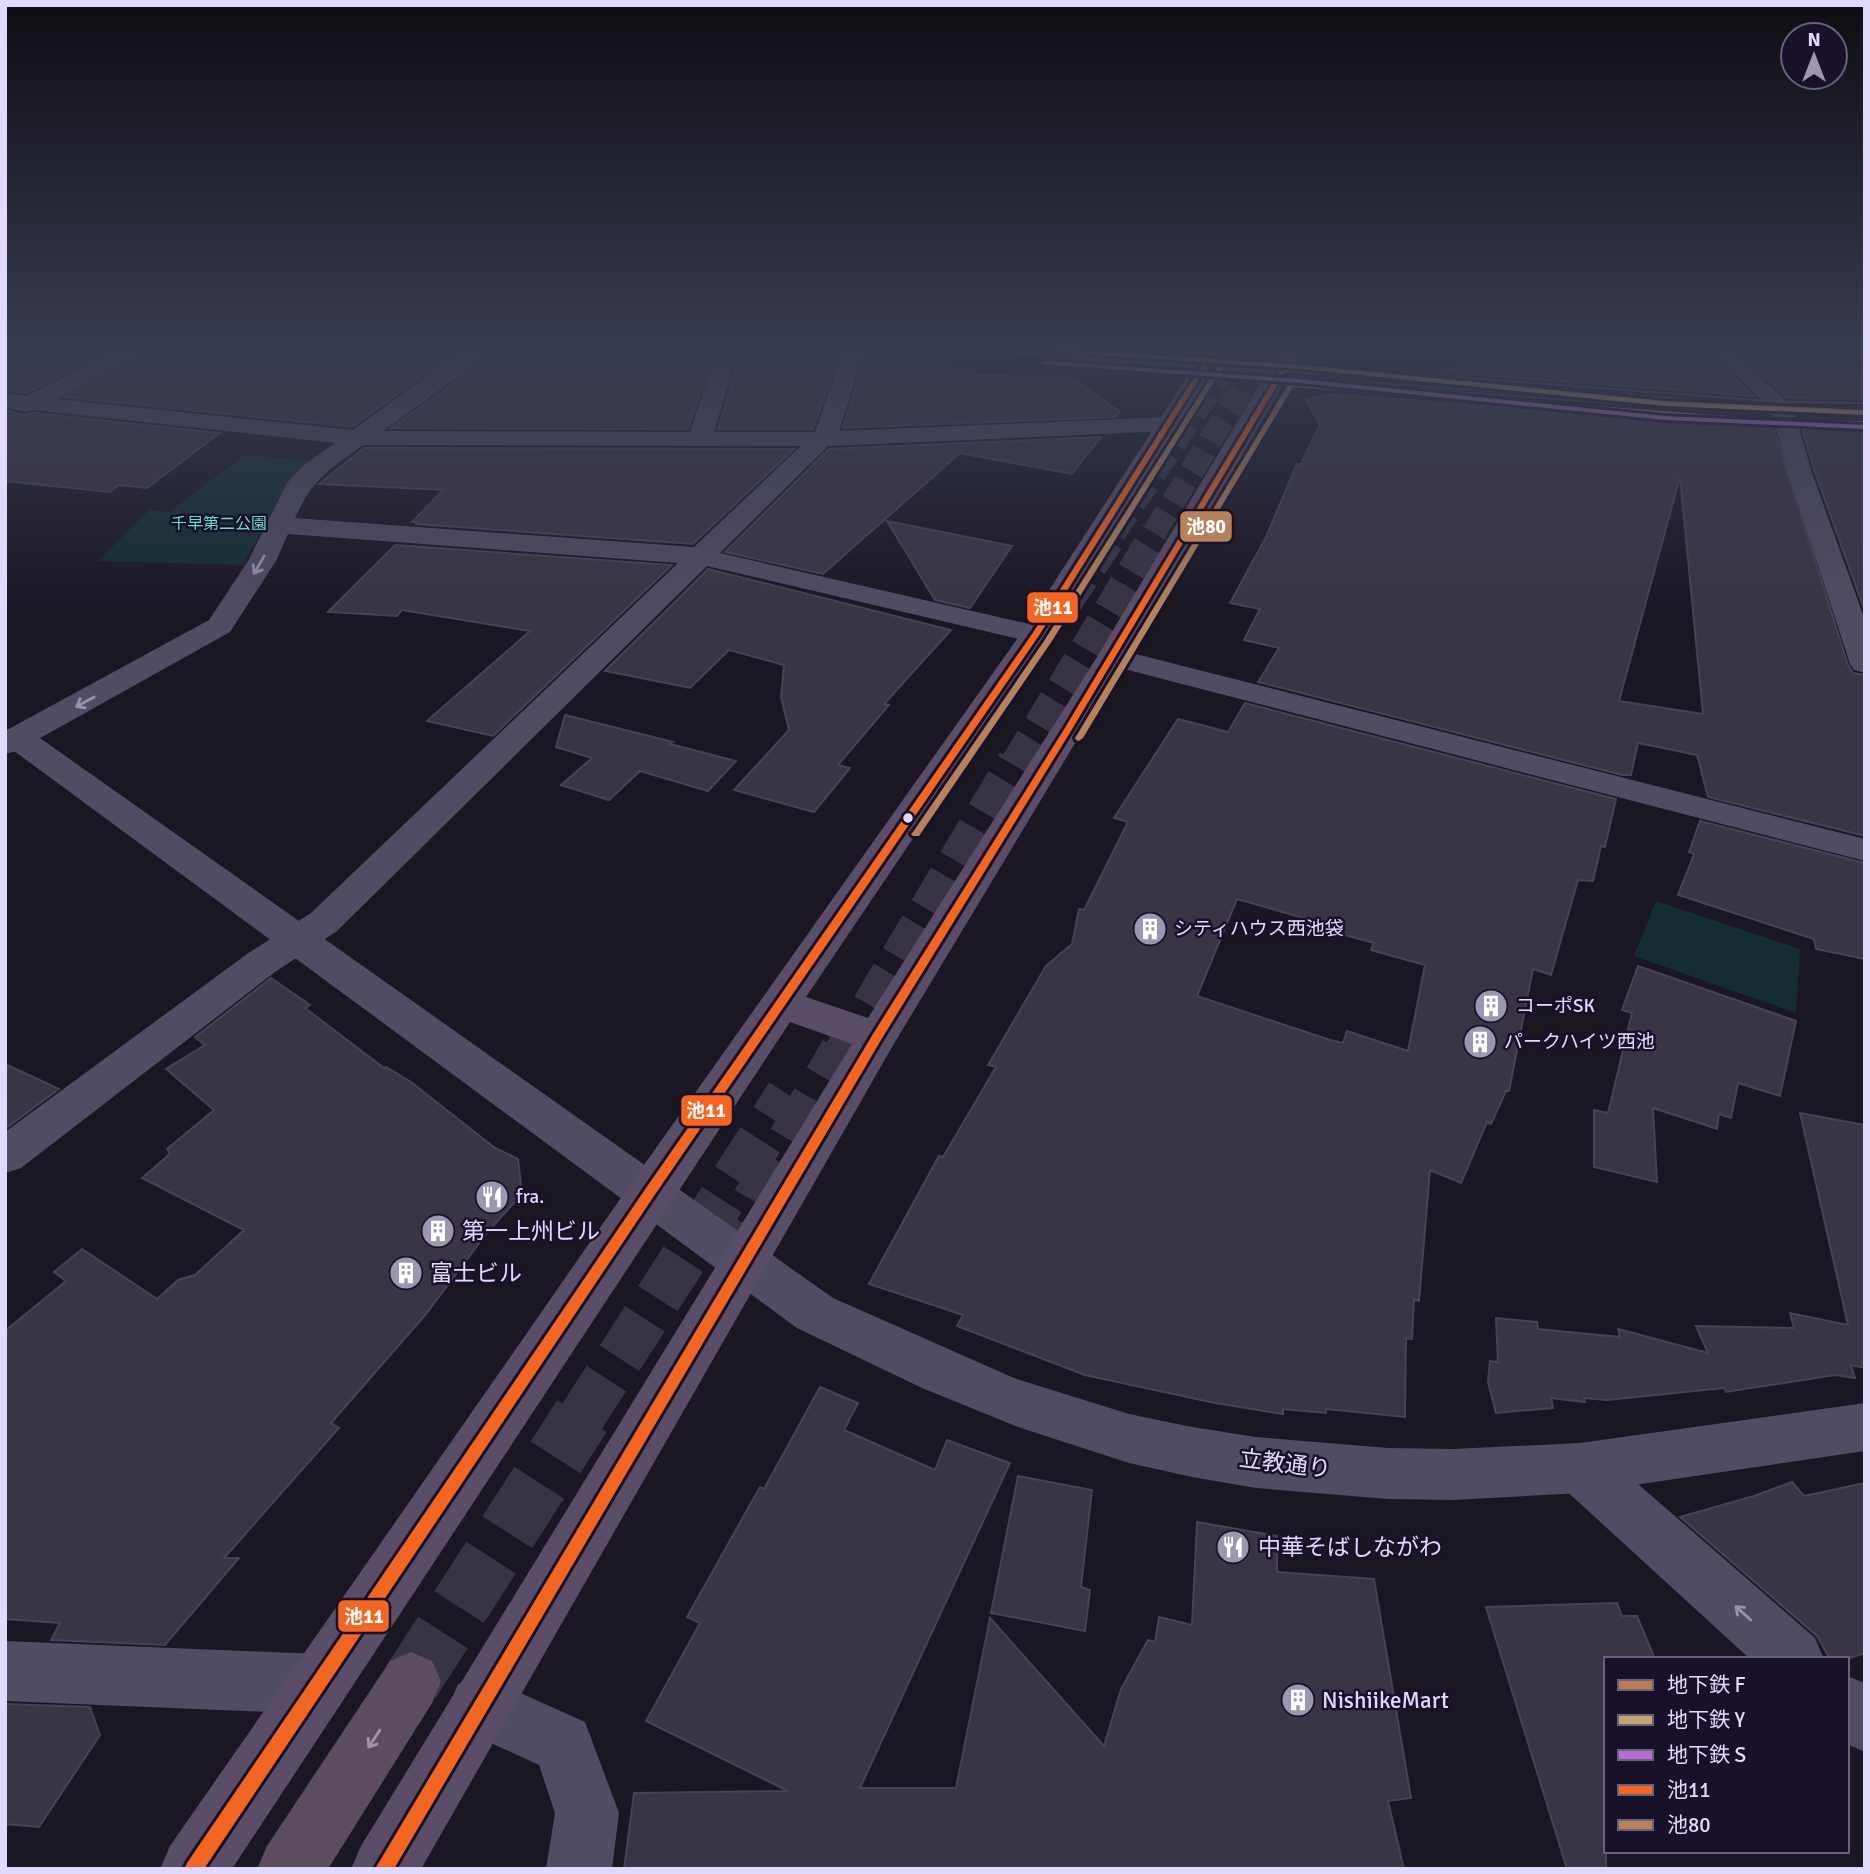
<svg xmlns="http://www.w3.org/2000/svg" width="1870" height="1874" viewBox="0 0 1870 1874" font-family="Signika,'Noto Sans JP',sans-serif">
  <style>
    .green { fill: #152d31 }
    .building { fill: #3a3545; stroke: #474256; stroke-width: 2; fill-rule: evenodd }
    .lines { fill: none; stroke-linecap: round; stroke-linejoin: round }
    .motorway-tunnel-far4 { stroke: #383444; stroke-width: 24; stroke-dasharray: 24 12; stroke-linecap: butt }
    .motorway-tunnel-far3 { stroke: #383444; stroke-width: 30; stroke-dasharray: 30 15; stroke-linecap: butt }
    .motorway-tunnel-far2 { stroke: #383444; stroke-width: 38; stroke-dasharray: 38 18; stroke-linecap: butt }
    .motorway-tunnel-far1 { stroke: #383444; stroke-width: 47; stroke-dasharray: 47 24; stroke-linecap: butt }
    .motorway-tunnel { stroke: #383444; stroke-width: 59; stroke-dasharray: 59 30; stroke-linecap: butt }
    .minor { fill: #504c64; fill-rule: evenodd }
    .tertiary { fill: #504c64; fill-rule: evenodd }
    .secondary { fill: #545069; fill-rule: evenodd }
    .primary { fill: #5a4d68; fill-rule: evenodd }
    .motorway { fill: #5e4c5f; fill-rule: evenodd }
    .bus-1-casing { stroke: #181129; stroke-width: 6 }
    .bus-2-casing { stroke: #181129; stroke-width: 6 }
    .bus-1 { fill: #f26522; fill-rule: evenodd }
    .bus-2 { fill: #b6815c; fill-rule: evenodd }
    .metro-1-casing { stroke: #181129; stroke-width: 6 }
    .metro-2-casing { stroke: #181129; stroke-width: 6 }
    .metro-3-casing { stroke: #181129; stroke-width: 6 }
    .metro-1 { fill: #bb7d50; fill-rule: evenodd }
    .metro-2 { fill: #c1a470; fill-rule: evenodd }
    .metro-3 { fill: #b36fd0; fill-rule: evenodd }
    .oneway { stroke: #9993b1 }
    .oneway2 { stroke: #a093ae }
    .bus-dot { fill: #e2dafe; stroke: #181129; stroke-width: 2.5 }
    .labels { text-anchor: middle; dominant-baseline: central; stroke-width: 5; stroke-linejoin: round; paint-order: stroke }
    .far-park-label { font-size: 16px; fill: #67ddcc; stroke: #181129 }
    .poi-label { font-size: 19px; fill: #e2dafe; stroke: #181129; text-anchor: start }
    .near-poi-label { font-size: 23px; fill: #e2dafe; stroke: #181129; text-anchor: start }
    .near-street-label { font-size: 23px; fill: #e2dafe; stroke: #181129 }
    .line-badge { stroke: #181129; stroke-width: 2.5 }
    .badge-label { font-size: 19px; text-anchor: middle; font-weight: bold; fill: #fff }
  </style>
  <rect width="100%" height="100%" fill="#1a1723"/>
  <path class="green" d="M245,455L309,461L285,489L243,565L98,561L149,510L169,512Z
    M1656,901L1800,949L1796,1013L1634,956Z"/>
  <path class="building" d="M5,349H63L104,354L27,393L5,390Z
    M148,349L217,351L460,349L352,427L65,397Z
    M488,349H610L837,362L813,429H718L735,372L722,362L708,370L688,429L391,428L476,367Z
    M1526,349H1708L1753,396L1437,372L1526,353Z
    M1735,349H1832L1865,376V399L1787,398Z
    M863,363L972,370V375L1069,376L1120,412L1116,417L843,428Z
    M1374,385L1770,417L1848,665L1853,673L1865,675V836L1708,797L1697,755L1638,743L1631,775H1622L1258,682L1279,648L1244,640L1260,609L1230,603L1266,537L1297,464H1301L1320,425L1306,400ZM1680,477L1703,714L1619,701Z
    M5,410L25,415L34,413L220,433L147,488L119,485L110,492L5,481Z
    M1799,418L1865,419V612L1815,472Z
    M1101,437L1072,474L960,453L823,574L725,552L829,449Z
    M364,448L794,449L693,544L416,524L417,522H412L443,490L319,484Z
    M887,521L1012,546L970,608L935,600Z
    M395,545L672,565L493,736L427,721L530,631L402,610L397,616L328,612Z
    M708,569L951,630L884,704L889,705L838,765L850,768L814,812L734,790L789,730L781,697L784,665L729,650L690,688L605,671Z
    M1245,703L1616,799L1605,847L1601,846L1593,881L1578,880L1551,975L1533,969L1509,1091H1506L1491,1124L1487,1122L1461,1183L1430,1170L1419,1301L1414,1299L1412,1339L1406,1338L1405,1417L1326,1409V1413L1283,1409V1414L1215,1403L1085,1375L957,1326L963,1315L869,1284L939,1156L943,1157L996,1067L988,1065L1046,966L1072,944L1079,909L1084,910L1128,822L1114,818L1178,719L1228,732ZM1237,899L1335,927L1334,932L1374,943L1371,950L1425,965L1408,1051L1347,1031L1343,1043L1330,1040L1197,996Z
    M565,715L673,742L670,744L736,761L708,791L640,771L609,800L561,785L592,758L556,747Z
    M1700,821L1865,863V959L1816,949L1814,939L1678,895L1694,854L1689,852Z
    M1638,966L1796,1021L1780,1096L1738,1083L1731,1118L1719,1114L1717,1129L1653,1108L1657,1182L1594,1167V1110L1608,1113L1632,1013L1622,1010Z
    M271,978L310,1005L305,1008L384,1068L386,1067L411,1082L495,1148L518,1159L522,1194L486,1234L426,1314L331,1423L339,1428L224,1558H239L165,1645L51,1640L60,1623L5,1619V1331L66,1281L54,1272L82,1249L157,1299L178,1280L195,1275L244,1230L142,1178L170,1154L167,1149L214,1110L166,1069L205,1045L195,1037Z
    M5,1064L59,1089L5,1129Z
    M1800,1113L1865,1125V1368L1851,1365L1855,1378L1835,1375L1726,1392L1724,1388L1607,1400L1584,1398L1585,1402L1551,1398L1553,1408L1496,1413L1488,1382L1490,1361L1498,1362L1496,1318L1537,1322L1538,1329L1620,1337L1618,1329L1708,1353L1696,1326L1794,1328L1790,1313L1848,1325Z
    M820,1387L858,1403L844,1430L935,1470L947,1440L1010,1463L860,1788H956L990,1618L1104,1746L1121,1689L1148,1640L1155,1642L1159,1617L1192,1625L1197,1522L1277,1536V1572L1374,1579L1411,1798L1388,1801L1404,1869H624L634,1793L788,1791L646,1721L700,1623L687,1617L760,1487L764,1489Z
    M1018,1476L1092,1490L1081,1587L1090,1590L1085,1631L991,1613Z
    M1792,1482L1804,1496L1865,1483V1653L1847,1659H1830L1817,1636L1680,1517L1754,1496Z
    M1617,1603L1622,1616H1637L1655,1659H1606V1869H1567L1486,1607Z
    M5,1704L90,1707L100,1735L39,1827L5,1824Z"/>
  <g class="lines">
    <path class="motorway-tunnel-far4" d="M1114,533L1238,349
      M1154,533L1266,349"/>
    <path class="motorway-tunnel-far3" d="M1067,603L1115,532
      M1015,764L1156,532"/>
    <path class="motorway-tunnel-far2" d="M842,1054L1016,762"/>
    <path class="motorway-tunnel-far1" d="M719,1263L843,1052
      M581,1418L789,1095"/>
    <path class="motorway-tunnel" d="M411,1682L582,1416"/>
    <path class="minor" d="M120,349H146L56,399L353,430L464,349H485L474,365L383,431L690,432L710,371L721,364L732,371L714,432H815L844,349H865L839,431L1169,417L1177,419L1181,424L1177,429L1169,431L828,446L720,553L1046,628L1051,634L1046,640L1036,643L707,566L337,931L275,972L21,1168L5,1173V1132L247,954L311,913L678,563L288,534L276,561L230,632L17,751L5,754V731L209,620L248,561L287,483L304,465L335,443L34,410L26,412L5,407V393L27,396ZM363,445L801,446L694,547L295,518C313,478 329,470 363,445Z
      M1710,349H1732L1793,408L1812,473L1865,620V673L1854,670L1850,664L1788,473L1771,410Z
      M1112,648L1865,839V861L1101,663L1097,657L1101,651Z
      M1580,1443L1599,1450L1815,1638L1824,1659H1750L1561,1486L1553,1468L1561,1450Z
      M5,1641L319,1654L340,1663L349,1684L340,1705L319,1714L5,1701Z
      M480,1675L585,1722L619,1813L612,1869H546L555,1813L539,1765L458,1728L449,1706L458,1684Z
      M1847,1676L1865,1683V1752L1847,1744Z"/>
    <path class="tertiary" d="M1283,363L1782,401L1865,402V416L1782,415L1275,375L1272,370L1275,365Z
      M18,728L30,731L833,1298L1014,1378L1129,1414L1192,1427L1256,1437L1388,1448L1453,1449L1580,1443L1865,1403V1451L1580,1493L1453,1500L1388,1499L1256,1488L1192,1477L1129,1463L1018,1427L922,1388L797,1328L6,745L5,733Z"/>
    <path class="secondary" d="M1003,349H1091L1283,363L1294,370L1283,377L1014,355Z"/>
    <path class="primary" d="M1205,349H1226L1051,634L806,997L868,1018L1097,657L1281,349H1303L1127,657L892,1047L421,1869H351L361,1846L852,1044L790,1022L232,1869H160L170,1846L634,1179L1022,632Z"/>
    <path class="motorway" d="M411,1652L432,1661L441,1682L432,1703L328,1869H257L267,1846L390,1661Z"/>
    <defs>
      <path id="bus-1" d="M1212,349H1218L1040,634L654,1196L204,1869H184L187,1863L646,1188L1032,634Z
        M1283,368L1782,406L1865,407V411L1782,410L1285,372L1071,731L881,1040L394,1869H375L873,1034L1063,731L1280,370Z"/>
      <path id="bus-2" d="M1225,355L1230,356L1052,641L919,836H913L911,834L913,832L1044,641Z
        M1291,383L1781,420L1865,421V425L1781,424L1293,387L1083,738L1079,741L1076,740L1075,738L1288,385Z"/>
    </defs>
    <use href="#bus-1" class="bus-1-casing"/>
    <use href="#bus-2" class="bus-2-casing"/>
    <use href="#bus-1" class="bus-1"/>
    <use href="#bus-2" class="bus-2"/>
    <defs>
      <path id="metro-1" d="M1045,349H1070L1302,365L1667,401L1865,410V414L1667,405L1302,369L1048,351Z"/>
      <path id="metro-2" d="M1043,349H1068L1300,365L1666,402L1865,411V415L1666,406L1300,369L1046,351Z"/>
      <path id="metro-3" d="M1045,361L1299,379L1665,416L1865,425V429L1665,420L1299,383L1043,364L1042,363Z"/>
    </defs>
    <use href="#metro-1" class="metro-1-casing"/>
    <use href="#metro-2" class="metro-2-casing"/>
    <use href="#metro-3" class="metro-3-casing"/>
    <use href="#metro-1" class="metro-1"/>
    <use href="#metro-2" class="metro-2"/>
    <use href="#metro-3" class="metro-3"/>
  </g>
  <defs><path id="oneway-shaft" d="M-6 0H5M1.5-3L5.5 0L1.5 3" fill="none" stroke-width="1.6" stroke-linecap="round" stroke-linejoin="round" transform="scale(1.75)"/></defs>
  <g class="oneway">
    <use href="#oneway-shaft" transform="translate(259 565) rotate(120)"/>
    <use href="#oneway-shaft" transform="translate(85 702) rotate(152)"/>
    <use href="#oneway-shaft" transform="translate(1743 1613) rotate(-138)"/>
  </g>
  <use class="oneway2" href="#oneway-shaft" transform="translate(374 1739) rotate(123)"/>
  <linearGradient id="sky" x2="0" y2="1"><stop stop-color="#0e0d13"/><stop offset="0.57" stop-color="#383c50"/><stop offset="1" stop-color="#383c50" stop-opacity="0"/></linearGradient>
  <rect width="1870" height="611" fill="url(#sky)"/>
  <defs>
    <symbol id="building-disc" viewBox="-11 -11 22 22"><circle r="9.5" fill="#9c96b1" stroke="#181129"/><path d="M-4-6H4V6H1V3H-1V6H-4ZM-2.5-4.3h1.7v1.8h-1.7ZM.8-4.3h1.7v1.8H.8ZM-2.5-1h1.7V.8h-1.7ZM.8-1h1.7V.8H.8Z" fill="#fff"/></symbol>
    <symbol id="restaurant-disc" viewBox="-11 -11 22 22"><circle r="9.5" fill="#9c96b1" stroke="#181129"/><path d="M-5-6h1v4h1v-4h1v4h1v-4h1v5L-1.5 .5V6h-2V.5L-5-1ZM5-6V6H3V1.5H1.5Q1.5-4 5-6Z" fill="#fff"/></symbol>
  </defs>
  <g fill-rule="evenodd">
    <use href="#building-disc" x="1131" y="910" width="38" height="38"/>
    <use href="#building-disc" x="1472" y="987" width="38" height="38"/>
    <use href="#building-disc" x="1461" y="1023" width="38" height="38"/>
    <use href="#restaurant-disc" x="473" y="1178" width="38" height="38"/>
    <use href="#building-disc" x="419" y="1212" width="38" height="38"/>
    <use href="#building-disc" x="387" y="1254" width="38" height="38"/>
    <use href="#restaurant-disc" x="1214" y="1528" width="38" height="38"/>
    <use href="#building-disc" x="1279" y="1681" width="38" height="38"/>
  </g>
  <circle class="bus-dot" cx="908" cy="818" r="6"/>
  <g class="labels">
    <g class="far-park-label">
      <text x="219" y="524">千早第二公園</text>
    </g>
    <g class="poi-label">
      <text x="1174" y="929">シティハウス西池袋</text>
      <text x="1516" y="1006">コーポSK</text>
      <text x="1504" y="1042">パークハイツ西池</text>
      <text x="516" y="1197">fra.</text>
    </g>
    <g class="near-poi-label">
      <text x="462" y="1231">第一上州ビル</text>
      <text x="430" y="1273">富士ビル</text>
      <text x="1258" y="1547">中華そばしながわ</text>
      <text x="1322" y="1700">NishiikeMart</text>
    </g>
    <g class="near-street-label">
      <text transform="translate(1285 1464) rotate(7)">立教通り</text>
    </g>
  </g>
  <g class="line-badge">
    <rect x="1179" y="510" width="54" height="33" rx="7" fill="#b6815c"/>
    <rect x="1026" y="591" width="53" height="33" rx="7" fill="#f26522"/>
    <rect x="680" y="1094" width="53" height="33" rx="7" fill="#f26522"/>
    <rect x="337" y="1599" width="53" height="34" rx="7" fill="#f26522"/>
  </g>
  <g class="badge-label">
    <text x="1206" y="533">池80</text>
    <text x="1053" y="614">池11</text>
    <text x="706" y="1117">池11</text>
    <text x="364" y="1623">池11</text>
  </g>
  <rect width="1870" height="1874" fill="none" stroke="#e2dafe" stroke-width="14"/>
  <rect x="1604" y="1657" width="245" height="196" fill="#181129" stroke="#69617e" stroke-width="2"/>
  <rect x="1618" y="1680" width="35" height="10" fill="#bb7d50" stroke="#69617e" stroke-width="2"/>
  <text x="1667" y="1692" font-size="21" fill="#e2dafe">地下鉄 F</text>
  <rect x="1618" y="1715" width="35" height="10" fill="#c1a470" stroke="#69617e" stroke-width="2"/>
  <text x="1667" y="1727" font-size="21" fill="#e2dafe">地下鉄 Y</text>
  <rect x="1618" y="1750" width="35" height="10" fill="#b36fd0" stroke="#69617e" stroke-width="2"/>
  <text x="1667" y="1762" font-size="21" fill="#e2dafe">地下鉄 S</text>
  <rect x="1618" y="1785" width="35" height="10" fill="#f26522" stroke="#69617e" stroke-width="2"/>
  <text x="1667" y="1797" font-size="21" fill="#e2dafe">池11</text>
  <rect x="1618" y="1820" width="35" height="10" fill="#b6815c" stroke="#69617e" stroke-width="2"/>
  <text x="1667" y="1832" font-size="21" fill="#e2dafe">池80</text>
  <g transform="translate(1814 56)"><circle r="33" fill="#181129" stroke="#69617e" stroke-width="2"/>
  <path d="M0-5L12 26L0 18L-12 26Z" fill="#9c96b1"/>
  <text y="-10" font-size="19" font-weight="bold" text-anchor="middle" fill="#e2dafe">N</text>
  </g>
</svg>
